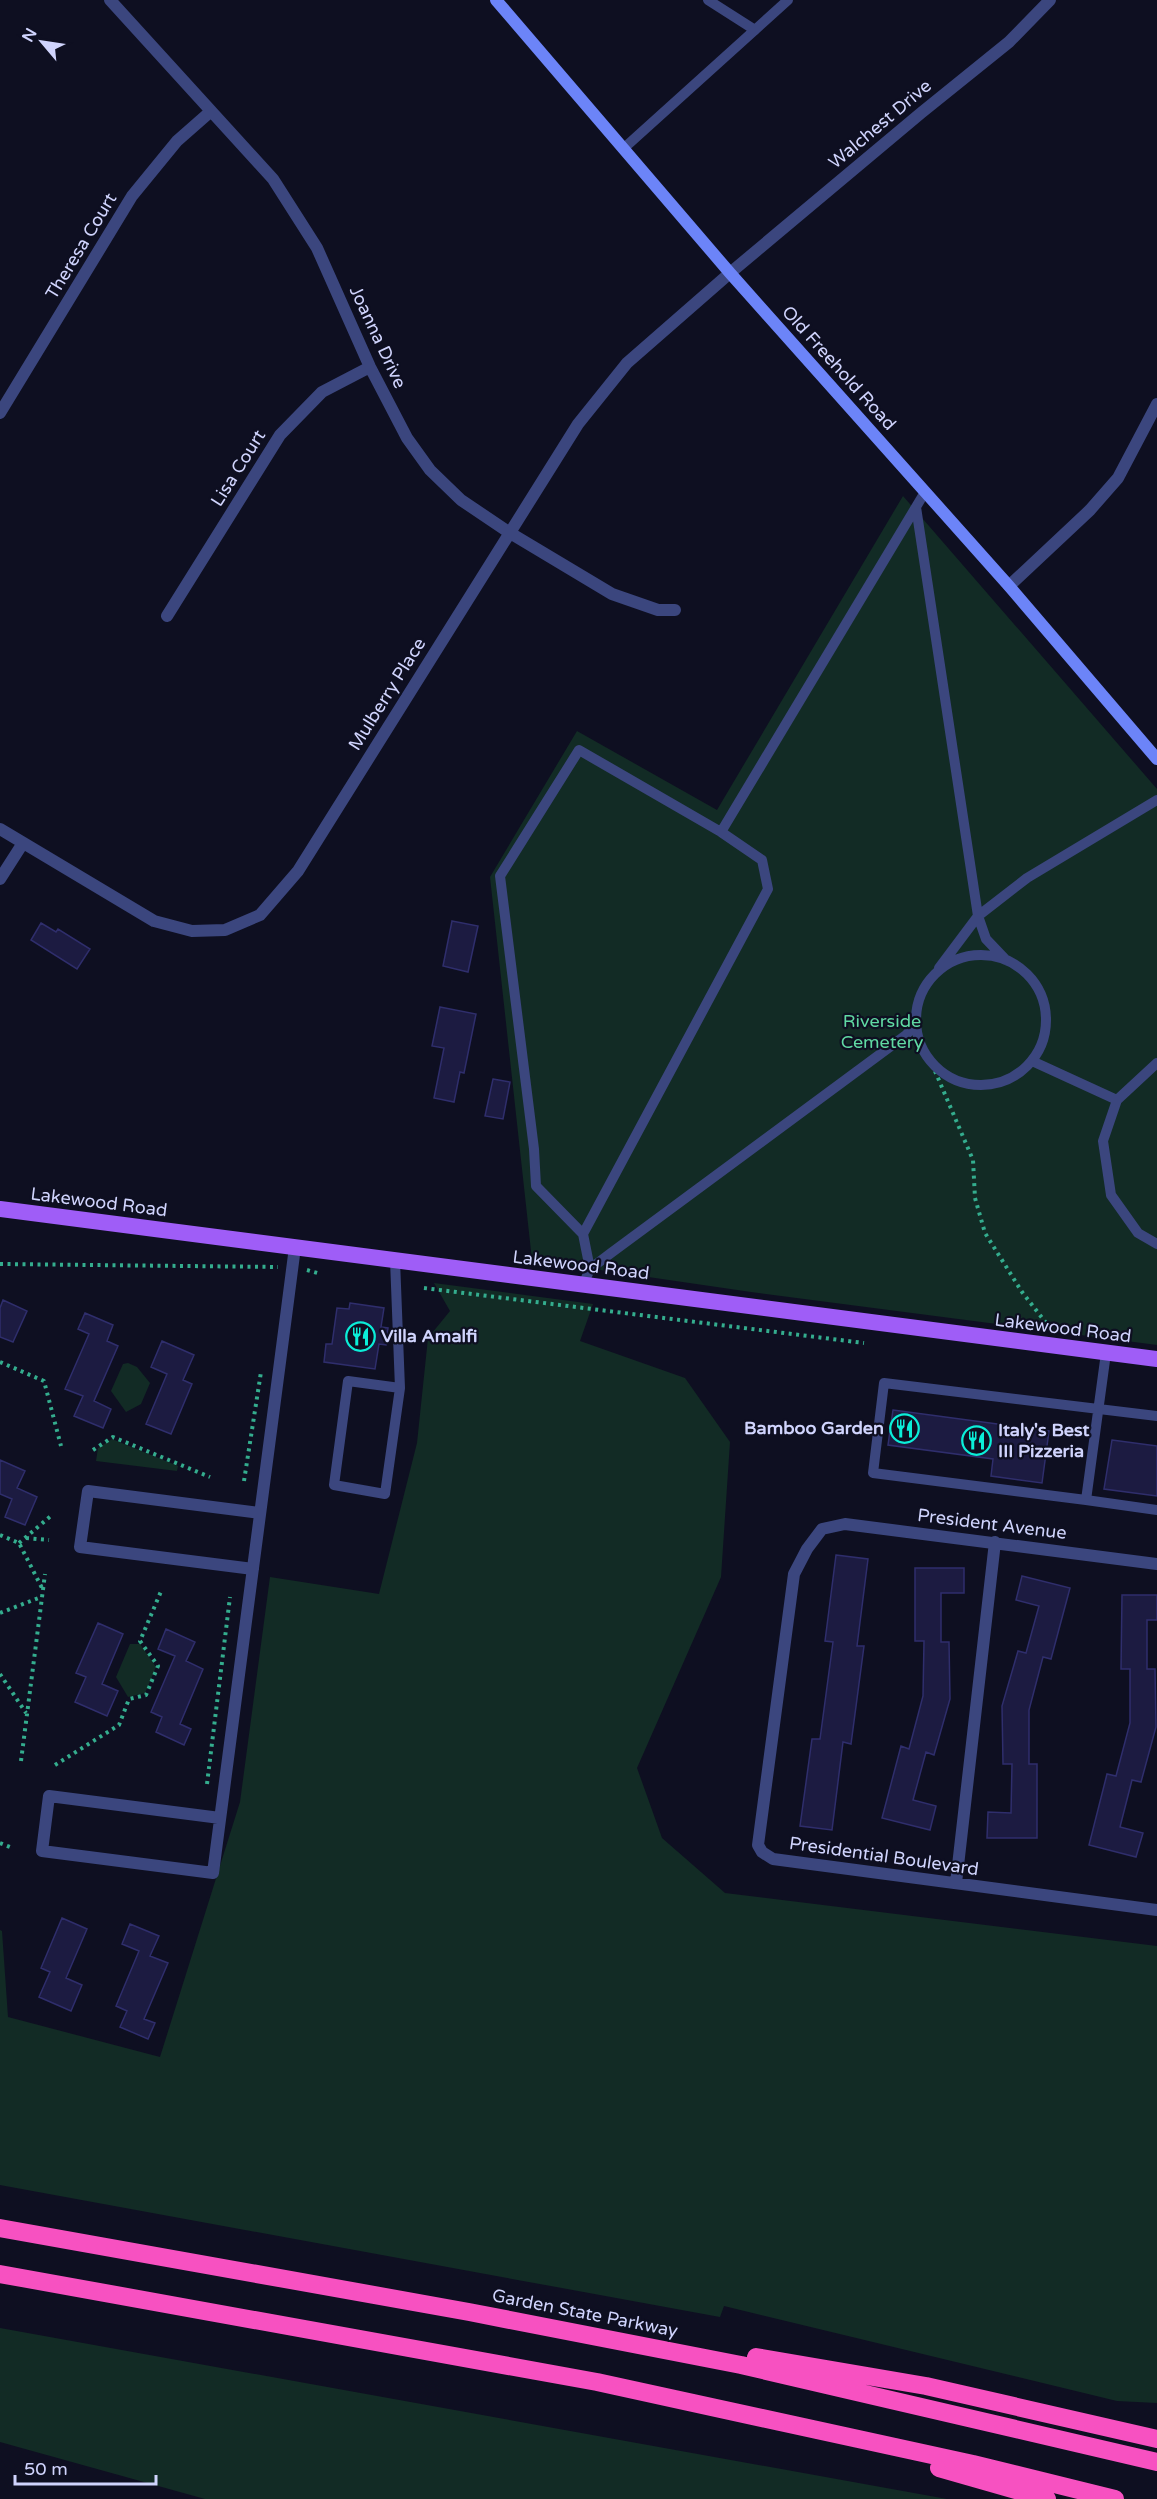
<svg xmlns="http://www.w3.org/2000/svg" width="1157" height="2499" viewBox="0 0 1157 2499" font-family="'Varela Round',sans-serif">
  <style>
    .green { fill: #122b25 }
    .building { fill: #1c1b41; stroke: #2f2e6c; stroke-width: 1.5 }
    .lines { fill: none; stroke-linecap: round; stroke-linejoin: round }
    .path { stroke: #34ad8e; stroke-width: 4; stroke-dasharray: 3 4.5; stroke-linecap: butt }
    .service { stroke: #3b467e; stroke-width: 10 }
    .minor { stroke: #3b467e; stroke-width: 12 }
    .secondary { stroke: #6c84f8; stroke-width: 12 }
    .primary { stroke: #9f5df7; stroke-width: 16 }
    .motorway { stroke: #f751c1; stroke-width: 18 }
    .labels { text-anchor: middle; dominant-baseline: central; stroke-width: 4.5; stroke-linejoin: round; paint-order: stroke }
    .street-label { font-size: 18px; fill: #d0d4fd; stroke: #0e0f21 }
    .park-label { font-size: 18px; fill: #60d9a3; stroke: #0e0f21 }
    .poi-label { font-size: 18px; font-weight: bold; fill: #d0d4fd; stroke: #0e0f21; text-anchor: start }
  </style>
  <rect width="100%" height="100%" fill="#0e0f21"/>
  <path class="green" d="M903,496L1157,789V1345L751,1292L532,1260L490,877L577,731L717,810Z
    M434,1283L593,1304L580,1341L685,1378L730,1442L721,1577L637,1768L662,1838L725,1893L1157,1946V2403L1117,2401L724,2306L720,2317L0,2185V1930L2,1931L8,2017L160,2057L240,1802L270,1577L379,1594L417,1443L428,1338L450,1311Z
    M128,1363L137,1367L150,1383L141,1404L126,1412L111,1391L123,1364Z
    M112,1439L178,1466L177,1471L96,1461L98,1448Z
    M130,1644H140L156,1667L145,1693L128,1697L116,1677Z
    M0,2328L947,2499H205L0,2442Z"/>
  <path class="building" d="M452,921L478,926L468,972L443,966Z
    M41,923L56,932L58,929L90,949L77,969L31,940Z
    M440,1007L476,1014L464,1073L460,1072L454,1102L434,1098L444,1048L432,1046Z
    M493,1079L510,1082L503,1119L485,1116Z
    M3,1300L27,1311L13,1342L0,1337V1308Z
    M350,1303L384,1308L381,1327L388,1328L386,1345L379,1344L375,1369L324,1362L326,1344H332L337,1308L349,1309Z
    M85,1313L113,1325L107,1341L118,1346L94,1401L111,1409L103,1428L74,1416L83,1396L65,1389L89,1334L78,1329Z
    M162,1341L194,1355L183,1380L192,1384L171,1434L146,1424L167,1374L151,1367Z
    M893,1410L1049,1431L1042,1483L991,1476L993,1459L888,1445Z
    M1112,1440L1157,1446V1496L1104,1489Z
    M0,1460L25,1471L17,1488L37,1497L25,1525L5,1517L12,1499L0,1494Z
    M836,1555L868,1559L857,1646H864L851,1744L843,1742L832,1830L800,1826L812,1739H820L833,1642L825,1641Z
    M915,1568H964V1593H941V1642H949L950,1699L934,1755L926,1752L913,1800L936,1806L930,1830L882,1818L901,1746L909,1749L923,1696L924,1641H915Z
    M1022,1576L1070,1588L1051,1659L1043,1657L1029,1710V1764H1037V1838H987L988,1812L1011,1813L1012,1764H1003L1002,1706L1018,1651L1026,1653L1039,1606L1016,1600Z
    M1122,1595H1157V1620H1147V1669H1155L1156,1727L1141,1782L1132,1780L1120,1827L1143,1833L1136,1857L1089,1845L1107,1774L1116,1776L1130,1723V1669H1121Z
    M98,1623L123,1634L102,1684L118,1691L107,1716L75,1702L86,1677L76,1673Z
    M166,1629L195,1642L186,1661L203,1669L180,1724L191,1729L184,1745L156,1732L162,1717L151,1712L175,1656L158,1649Z
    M62,1918L87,1929L66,1978L82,1985L71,2011L39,1997L50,1972L41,1968Z
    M130,1924L159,1936L150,1956L168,1963L144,2019L155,2023L148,2039L120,2027L127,2011L116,2006L139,1951L122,1944Z"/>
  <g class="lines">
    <path class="path" d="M932,1064L973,1160L975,1198L985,1233L1022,1292L1050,1328
      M0,1264L278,1267
      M307,1270L321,1274
      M424,1288L864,1343
      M0,1362L44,1381L61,1446
      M93,1450L113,1437L210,1477
      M244,1481L261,1372
      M0,1535L19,1543L42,1588
      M26,1538L49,1540
      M19,1543L52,1515
      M0,1613L41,1597
      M0,1674L26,1713
      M21,1761L45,1574
      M55,1765L119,1725L129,1699L146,1695L158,1666L140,1641L162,1589
      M207,1784L230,1597
      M0,1843L10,1847"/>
    <path class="service" d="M708,0L755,30
      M623,149L788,0
      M916,507L978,916L986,939L1006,960
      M721,832L925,492
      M916 1020a65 65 0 1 1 130 0a65 65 0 1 1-130 0Z
      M939,968L978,916L1027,878L1157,800
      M1032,1061L1117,1100
      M1157,1063L1117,1100L1103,1141L1111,1195L1138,1233L1157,1244
      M583,1234L768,889L762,860L721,832L579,750L500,876L534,1149L536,1186L583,1234L590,1269
      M395,1260L400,1388L385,1494L334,1485L348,1381L400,1388
      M583,1285L590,1269L611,1253L906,1035L916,1024
      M1106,1353L1086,1500L1157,1510
      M1086,1500L873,1473L884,1383L1157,1416"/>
    <path class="minor" d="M110,0L273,179L317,248L370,367L407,438L430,470L461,500L510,533L612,594L658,610H675
      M0,413L132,196L177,141L210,112
      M1009,586L1090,510L1118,478L1157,404
      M167,616L280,435L322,392L370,367
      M0,829L154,921L192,931L225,930L260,915L298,871L578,424L627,363L730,273L921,113L1009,42L1050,0
      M0,879L23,843
      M1157,1564L845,1524L822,1529L807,1549L794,1574L758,1845L762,1852L773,1859L1157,1910
      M253,1569L80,1547L88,1491L260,1513
      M220,1818L49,1796L42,1851L213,1873C240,1665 268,1456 295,1247
      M956,1883L995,1542"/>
    <path class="secondary" d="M496,0L730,273L1009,586L1157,759"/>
    <path class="primary" d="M0,1209L1157,1359"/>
    <path class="motorway" d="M0,2228L469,2312L741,2365L1157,2462
      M0,2274L597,2382L973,2464L1115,2499
      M756,2357L926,2386L1157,2439
      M939,2468L1047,2499"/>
  </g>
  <defs>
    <symbol id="restaurant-ring" viewBox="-11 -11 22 22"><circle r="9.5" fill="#0e0f21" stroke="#0beed8" stroke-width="1.5"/><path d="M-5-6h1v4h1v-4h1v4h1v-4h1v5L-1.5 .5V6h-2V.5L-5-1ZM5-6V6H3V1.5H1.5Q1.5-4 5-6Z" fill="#0beed8"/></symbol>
  </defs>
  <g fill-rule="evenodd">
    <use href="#restaurant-ring" x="344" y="1320" width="33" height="33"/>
    <use href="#restaurant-ring" x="888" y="1412" width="33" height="33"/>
    <use href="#restaurant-ring" x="960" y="1424" width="33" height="33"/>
  </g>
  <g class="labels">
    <g class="street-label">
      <text transform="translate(880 124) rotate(-40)">Walchest Drive</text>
      <text transform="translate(81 246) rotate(-59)">Theresa Court</text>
      <text transform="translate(378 337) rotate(65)">Joanna Drive</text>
      <text transform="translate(839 368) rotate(48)">Old Freehold Road</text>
      <text transform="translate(238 468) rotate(-58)">Lisa Court</text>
      <text transform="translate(387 694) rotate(-58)">Mulberry Place</text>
      <text transform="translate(99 1202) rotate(7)">Lakewood Road</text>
      <text transform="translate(581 1265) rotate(7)">Lakewood Road</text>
      <text transform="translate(1063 1328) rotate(7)">Lakewood Road</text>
      <text transform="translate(992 1524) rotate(7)">President Avenue</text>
      <text transform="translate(884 1856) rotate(8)">Presidential Boulevard</text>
      <text transform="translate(585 2313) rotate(11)">Garden State Parkway</text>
    </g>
    <g class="park-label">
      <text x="882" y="1021">Riverside<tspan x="882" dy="21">Cemetery</tspan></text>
    </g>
    <g class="poi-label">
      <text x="381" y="1336">Villa Amalfi</text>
      <text x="884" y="1428" text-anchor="end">Bamboo Garden</text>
      <text x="998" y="1430">Italy's Best<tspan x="998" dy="21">III Pizzeria</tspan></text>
    </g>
  </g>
  <g transform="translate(42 42) rotate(299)" stroke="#0e0f21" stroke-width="4.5" paint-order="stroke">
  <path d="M0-4.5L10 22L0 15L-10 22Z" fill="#d0d4fd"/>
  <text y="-9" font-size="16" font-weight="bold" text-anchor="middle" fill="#d0d4fd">N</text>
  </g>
  <path d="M15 2475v9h141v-9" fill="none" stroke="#d0d4fd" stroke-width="3"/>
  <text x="24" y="2475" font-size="18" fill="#d0d4fd" stroke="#0e0f21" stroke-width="4.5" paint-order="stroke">50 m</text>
</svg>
